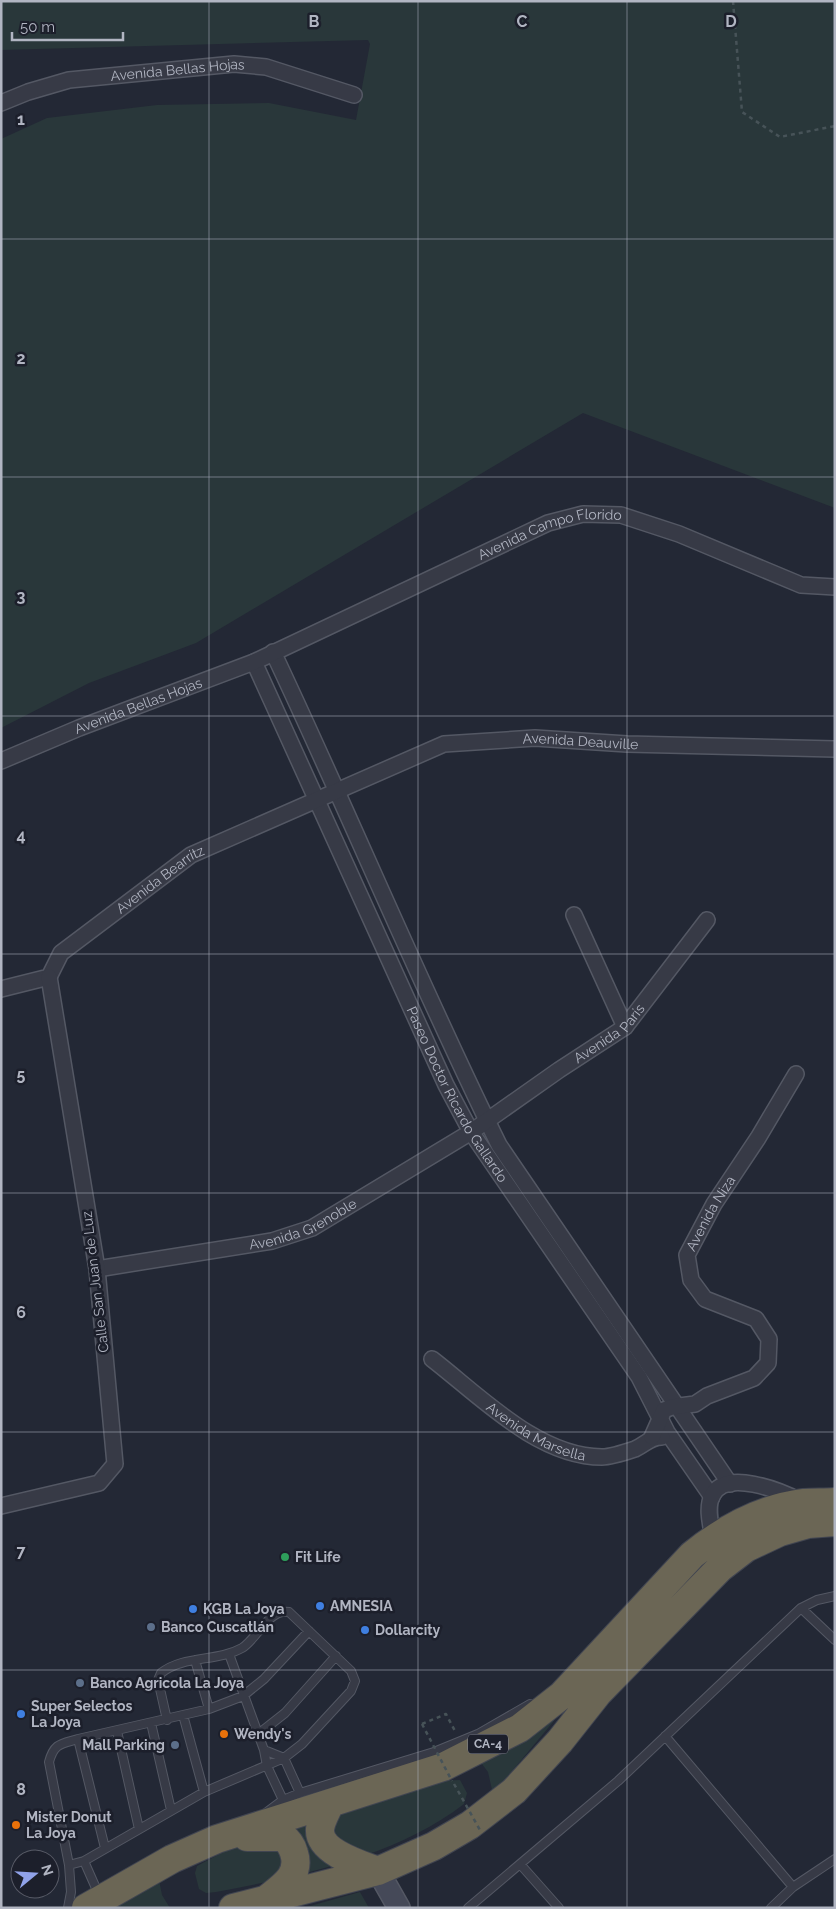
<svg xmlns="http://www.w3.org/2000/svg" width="836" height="1909" viewBox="0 0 836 1909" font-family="Raleway,sans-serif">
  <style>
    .green { fill: #29373a }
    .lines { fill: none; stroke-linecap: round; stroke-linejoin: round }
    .lane-casing { stroke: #545864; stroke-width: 10 }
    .street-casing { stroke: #545864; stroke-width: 18 }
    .secondary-casing { stroke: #545864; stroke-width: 24 }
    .highway-casing { stroke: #414551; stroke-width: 30 }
    .path { stroke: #475358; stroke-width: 2.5; stroke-dasharray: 4 4; stroke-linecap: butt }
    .lane { stroke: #373a46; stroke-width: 8 }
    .street { stroke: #373a46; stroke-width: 15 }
    .secondary { stroke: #454958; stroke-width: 21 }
    .highway { stroke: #6b6655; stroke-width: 28 }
    .path-bridge { stroke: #475358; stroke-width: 2.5; stroke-dasharray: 4 4; stroke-linecap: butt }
    .grid { fill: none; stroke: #b1b5c2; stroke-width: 1; stroke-opacity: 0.55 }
    .leisure-dot { fill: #2e9e5b; stroke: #1c1f2b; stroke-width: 2 }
    .shop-dot { fill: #3f7fe0; stroke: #1c1f2b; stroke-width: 2 }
    .service-dot { fill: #5c6f8a; stroke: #1c1f2b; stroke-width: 2 }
    .food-dot { fill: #e8710a; stroke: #1c1f2b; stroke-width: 2 }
    .labels { text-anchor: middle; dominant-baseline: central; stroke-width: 5; stroke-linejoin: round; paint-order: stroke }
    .shield { fill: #1c1f2b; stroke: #848895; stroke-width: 1 }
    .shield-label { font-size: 12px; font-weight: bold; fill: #b1b5c2 }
    .street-label { font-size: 14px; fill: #b1b5c2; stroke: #1c1f2b }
    .poi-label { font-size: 14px; font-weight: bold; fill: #b1b5c2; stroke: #1c1f2b; text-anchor: start }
    .grid-label { font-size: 16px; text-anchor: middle; font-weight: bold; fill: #b1b5c2; stroke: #1c1f2b; stroke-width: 5; stroke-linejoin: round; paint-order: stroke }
  </style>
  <rect width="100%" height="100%" fill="#232835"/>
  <path class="green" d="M1,1H835V508L583,413L196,643L89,683L1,728V139L47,118L157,105L269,103L356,120L370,44L368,40L1,50Z
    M562,1707L553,1722L493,1794L488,1772L479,1760Z
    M460,1780L467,1793L464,1804C395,1857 300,1876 216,1892L206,1893L199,1889L195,1873L197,1866L231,1848L436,1781Z
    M159,1880L162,1895L170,1908H106Z
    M360,1892L369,1908H303Z"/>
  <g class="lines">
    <defs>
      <path id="lane" d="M801,1608L835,1640
        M229,1654L264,1750L267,1766L283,1800
        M195,1660L209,1709
        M183,1715L204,1792
        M151,1723L171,1810
        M117,1731L139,1829
        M257,1735L285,1713L336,1656
        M665,1736L793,1887
        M78,1739L105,1848
        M264,1750L284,1758L300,1793
        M267,1812L283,1800L300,1793L434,1752L478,1734L530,1704
        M84,1861L99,1895
        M520,1864L559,1908
        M69,1865L84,1861L204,1792L284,1758L302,1744L351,1691L355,1681L351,1671L289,1612C269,1608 257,1639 242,1648C217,1662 184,1655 161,1673L158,1680L167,1720
        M68,1908L71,1892L69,1865L49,1762C54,1743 61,1744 78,1739L209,1709L243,1696L264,1679L309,1631
        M468,1908L618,1781L801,1608L817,1600L835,1596
        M771,1908L793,1887L835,1859"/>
      <g id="street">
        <path id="s1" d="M1,103L28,92L69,80L234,64L266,67L354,95"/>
        <path d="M273,652C350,815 419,983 499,1145L730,1484"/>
        <path id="s2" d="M254,662L446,1085L471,1132L639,1377L667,1432L712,1497"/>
        <path id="s3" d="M1,761L79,728L254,662L548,523L583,514L621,515L679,534L801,585L835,587"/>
        <path d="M574,915L625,1027"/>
        <path id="s4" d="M1,989L49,977L61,953L191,855L444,744L535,738L627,744L835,749"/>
        <path id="s5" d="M97,1269L272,1241L312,1228L471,1132L559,1070L625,1027L707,920"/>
        <path id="s6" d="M432,1359C480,1396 538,1457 602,1457C611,1457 626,1452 635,1449C646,1444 650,1437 662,1437"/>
        <path id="s7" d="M652,1437L664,1410L672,1407L695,1404L707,1396L754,1378L768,1363L769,1339L756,1319L705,1299L691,1280L687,1255L714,1204L758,1138L796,1074"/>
        <path d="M1,1506L99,1483L115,1464L97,1269L49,977"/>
        <path d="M713,1538C711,1526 706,1508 712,1496C725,1468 781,1491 800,1501"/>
      </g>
      <path id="secondary" d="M378,1871L399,1908"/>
      <path id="highway" d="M330,1803C327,1811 321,1820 320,1829C318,1852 362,1865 378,1871
        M247,1837H283C289,1841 292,1846 294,1853C301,1875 283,1886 268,1898
        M86,1908L172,1859L217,1839L443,1767L520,1728L562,1695L692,1555C724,1529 762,1508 804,1503C814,1502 824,1503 835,1502
        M233,1908L378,1871L434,1846L470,1825L514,1791L560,1741L598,1693L720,1568L746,1548L780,1532L808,1524L835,1522"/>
    </defs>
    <use href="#lane" class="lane-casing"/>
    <use href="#street" class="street-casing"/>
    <use href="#secondary" class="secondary-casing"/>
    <use href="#highway" class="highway-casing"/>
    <path class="path" d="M733,1L742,112L780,137L835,126
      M422,1724L446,1714L455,1731
      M454,1784L458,1791"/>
    <use href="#lane" class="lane"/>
    <use href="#street" class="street"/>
    <use href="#secondary" class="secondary"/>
    <use href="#highway" class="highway"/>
    <path class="path-bridge" d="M422,1724L452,1781
      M458,1791L480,1830"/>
  </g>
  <path class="grid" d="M209,1V1908M418,1V1908M627,1V1908M1,239H835M1,477H835M1,716H835M1,954H835M1,1193H835M1,1432H835M1,1670H835"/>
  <circle class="leisure-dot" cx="285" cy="1557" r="5"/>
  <g class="shop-dot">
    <circle cx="320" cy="1606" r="5"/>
    <circle cx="193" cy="1609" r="5"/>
    <circle cx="365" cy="1630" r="5"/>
    <circle cx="21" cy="1714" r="5"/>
  </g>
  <g class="service-dot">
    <circle cx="151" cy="1627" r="5"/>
    <circle cx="80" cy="1683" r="5"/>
    <circle cx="175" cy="1745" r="5"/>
  </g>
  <g class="food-dot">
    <circle cx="224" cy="1734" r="5"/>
    <circle cx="16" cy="1825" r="5"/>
  </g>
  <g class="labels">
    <rect class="shield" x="468" y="1734.5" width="40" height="19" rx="4"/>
    <g class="shield-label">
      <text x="488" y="1744">CA-4</text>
    </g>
    <g class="street-label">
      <text stroke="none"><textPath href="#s1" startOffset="181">Avenida Bellas Hojas</textPath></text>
      <text stroke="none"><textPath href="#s3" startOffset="596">Avenida Campo Florido</textPath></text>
      <text stroke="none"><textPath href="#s3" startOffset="148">Avenida Bellas Hojas</textPath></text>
      <text stroke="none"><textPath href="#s4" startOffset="652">Avenida Deauville</textPath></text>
      <text stroke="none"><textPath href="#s4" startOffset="200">Avenida Bearritz</textPath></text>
      <text stroke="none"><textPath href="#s5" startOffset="575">Avenida París</textPath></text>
      <text stroke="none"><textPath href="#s2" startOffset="478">Paseo Doctor Ricardo Gallardo</textPath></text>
      <text stroke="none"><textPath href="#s7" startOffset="346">Avenida Niza</textPath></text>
      <text stroke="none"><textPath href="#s5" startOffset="212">Avenida Grenoble</textPath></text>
      <text transform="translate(95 1282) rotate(-97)">Calle San Juan de Luz</text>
      <text stroke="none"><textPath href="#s6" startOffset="128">Avenida Marsella</textPath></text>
    </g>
    <g class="poi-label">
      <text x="295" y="1557">Fit Life</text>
      <text x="330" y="1606">AMNESIA</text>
      <text x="203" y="1609">KGB La Joya</text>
      <text x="161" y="1627">Banco Cuscatlán</text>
      <text x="375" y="1630">Dollarcity</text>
      <text x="90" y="1683">Banco Agricola La Joya</text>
      <text x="31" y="1706">Super Selectos<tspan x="31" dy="16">La Joya</tspan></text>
      <text x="234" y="1734">Wendy's</text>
      <text x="165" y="1745" text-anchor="end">Mall Parking</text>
      <text x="26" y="1817">Mister Donut<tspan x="26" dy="16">La Joya</tspan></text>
    </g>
  </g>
  <g class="grid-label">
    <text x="314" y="27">B</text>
    <text x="522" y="27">C</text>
    <text x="731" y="27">D</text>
    <text x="21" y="125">1</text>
    <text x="21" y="364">2</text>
    <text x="21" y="602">3</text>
    <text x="21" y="841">4</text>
    <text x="21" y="1080">5</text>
    <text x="21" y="1318">6</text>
    <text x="21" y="1557">7</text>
    <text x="21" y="1795">8</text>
  </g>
  <rect width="836" height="1909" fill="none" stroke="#b1b5c2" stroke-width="5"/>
  <g transform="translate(35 1874) rotate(72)"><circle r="24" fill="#1c1f2b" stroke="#585b67"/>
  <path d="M0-4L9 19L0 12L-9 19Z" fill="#90a2e9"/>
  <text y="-8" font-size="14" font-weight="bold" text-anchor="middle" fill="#b1b5c2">N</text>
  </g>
  <path d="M12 32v8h111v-8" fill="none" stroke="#b1b5c2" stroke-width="2.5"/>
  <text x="20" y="32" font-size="15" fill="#b1b5c2" stroke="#1c1f2b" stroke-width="4" paint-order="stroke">50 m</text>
</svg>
